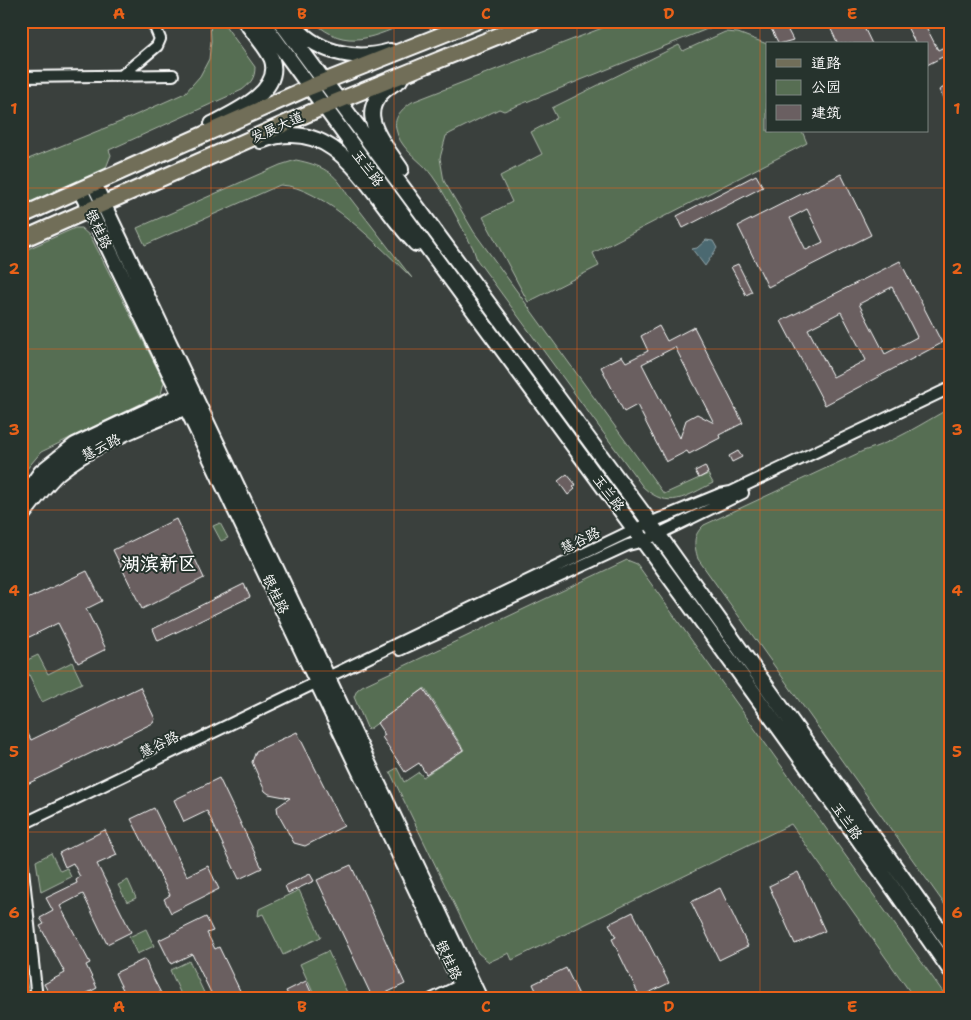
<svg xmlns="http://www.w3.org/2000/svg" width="971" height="1020" viewBox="0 0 971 1020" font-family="'Shantell Sans','LXGW WenKai TC',sans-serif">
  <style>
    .green { fill: #576e53; stroke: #abb6a9 }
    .water { fill: #4b6971; stroke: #93a5aa }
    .building { fill: #6a5f61; stroke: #fff; fill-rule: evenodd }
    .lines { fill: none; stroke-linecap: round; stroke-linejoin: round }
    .street-casing { stroke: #fff; stroke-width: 14 }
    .secondary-casing { stroke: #fff; stroke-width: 18 }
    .primary-casing { stroke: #fff; stroke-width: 19 }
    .street { stroke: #26332d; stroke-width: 10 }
    .secondary { stroke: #26332d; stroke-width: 14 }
    .primary { stroke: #716e59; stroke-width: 15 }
    .grid { fill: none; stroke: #e96118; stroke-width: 1; stroke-opacity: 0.55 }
    .labels { text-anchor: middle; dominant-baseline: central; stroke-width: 4; stroke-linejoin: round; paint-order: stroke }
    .street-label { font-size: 14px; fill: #fff; stroke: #26332d }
    .district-label { font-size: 19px; font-weight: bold; fill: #fff; stroke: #26332d }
    .neatline { fill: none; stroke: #e96118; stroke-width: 2 }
    .grid-label { font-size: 16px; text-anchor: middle; font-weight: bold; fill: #e96118 }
  </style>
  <rect width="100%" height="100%" fill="#3a403d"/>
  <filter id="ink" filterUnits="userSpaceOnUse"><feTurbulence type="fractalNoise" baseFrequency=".02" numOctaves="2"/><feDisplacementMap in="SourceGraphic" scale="10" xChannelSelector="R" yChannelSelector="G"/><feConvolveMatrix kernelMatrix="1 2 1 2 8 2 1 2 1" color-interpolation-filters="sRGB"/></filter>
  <g filter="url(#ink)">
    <path class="green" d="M210,21H222L255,67C255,78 251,83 242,90L109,150L111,155L104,173L21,209V162L120,122L185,93L200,76L209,59L211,41Z
      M313,21H412C375,36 346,53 313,21Z
      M620,21H727L504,111L499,109L451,133L446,136L440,158L444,181L474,232L664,494L708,474L713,483C686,496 669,511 643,487L477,260L473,248C460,225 443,187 426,168C415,157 399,146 396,129C393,117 403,108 412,102Z
      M725,32L738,33L767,44V131H802L807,143L593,253L599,266L528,302L483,217L512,202L500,176L542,154L531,132L557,118L552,108L679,45L683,51Z
      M296,160C321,165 335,172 347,194L412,278C382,249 323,186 280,185L145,245L137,228L280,165Z
      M75,228H81L91,237L164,382L161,394L41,452L21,476V252Z
      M950,408V912L698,559C694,544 692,536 704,525L863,451C895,442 921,424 950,408Z
      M220,523L228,538L221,541L213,526Z
      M627,560L637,564L948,999H915L791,824L512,960L509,953L489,962L478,953L390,772L397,768L404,782L419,772L423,777L464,750L425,688L368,730L354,697L357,690L362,686Z
      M38,655L48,674L72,662L82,683L42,702L23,662Z
      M51,853L60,871L67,868L71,877L41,892L36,861Z
      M128,880L136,898L127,902L118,885Z
      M299,890L321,937L283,955L263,914L258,916L259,909Z
      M146,929L154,946L137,954L129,937Z
      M328,951L350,999H316L300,964Z
      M189,961L207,999H183L170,970Z
      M26,981L30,998L21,999V983Z"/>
    <path class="water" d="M706,240L713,241L717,248L705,266L692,249L697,248Z"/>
    <path class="building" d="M767,21H783L793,40L779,44Z
      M827,21H861L872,44H838Z
      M904,21H923L938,50L950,44V53L927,65V44H916Z
      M950,84V97L944,100L939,90Z
      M841,174L871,235L768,287L738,226ZM807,209L823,242L806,250L790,218Z
      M756,175L763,187L683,228L677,216Z
      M900,261L942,343L825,405L781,321ZM892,287L917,337L885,354L859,304ZM841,312L866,360L833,377L808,329Z
      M738,264L752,292L746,295L731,267Z
      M659,326L667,341L694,327L743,423L719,435L720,438L689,454L687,451L666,462L637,405L624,412L601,367L622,356L626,362L648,351L641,336ZM675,347L714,423L697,414L686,420L680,438L642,364Z
      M738,451L742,457L732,462L729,456Z
      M705,466L708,473L699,478L695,471Z
      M567,474L576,485L573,487L575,489L568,495L558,481Z
      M176,519L204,578L142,609L113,550Z
      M87,571L102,601L86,609L106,649L78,663L58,623L21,641V602Z
      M244,584L250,597L158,641L153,629Z
      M140,687L155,719L153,723L21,787V719L31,740Z
      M424,689L463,750L426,774L419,763L405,772L382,737L385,735L377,723Z
      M297,732L344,826L305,846L294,843L278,814L277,807L290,798L269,794L265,791L252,762L256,751Z
      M219,778L262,868L239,879L207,811L184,822L174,800Z
      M154,808L187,876L208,866L219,889L171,913L164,899L170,895L131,819Z
      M105,830L117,855L97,864L131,932L107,944L83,894L60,906L90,963L86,965L97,988L76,999H52L44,984L65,973L40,926L44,924L40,918L53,911L46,898L77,883L76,880L80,877L73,863L65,867L59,853Z
      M351,865L405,984L373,999L317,880Z
      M798,872L825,931L795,944L769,886Z
      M310,874L314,881L288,893L285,886Z
      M720,888L748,946L719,960L691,902Z
      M633,912L669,983L640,997L612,939L616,937L609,924Z
      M206,917L213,931L207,933L215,949L219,947L244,999H214L192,954L171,964L159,940Z
      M145,959L150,972L164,999H128L119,982L115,973Z
      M566,968L581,999H540L533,984Z
      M306,981L314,999H290L286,991Z"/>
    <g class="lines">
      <defs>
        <path id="street" d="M121,76L157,46L160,39L155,27L150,21
          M21,77L173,75
          M400,650L628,545L644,541L743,493
          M21,825L635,529L720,494L731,492L950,388
          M21,851L37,999
          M432,999L461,985"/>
        <path id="secondary" d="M262,21C491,338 728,649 950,970
          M280,21L643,513L950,944
          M291,21C313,52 354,62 390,51
          M400,80C350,106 378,135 401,169
          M212,124C233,113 282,92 272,60C268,49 252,31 245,21
          M261,141C340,111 371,199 416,244
          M94,184L480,999
          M80,190L186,407L468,999
          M21,500L41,472L75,445L187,392
          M21,517C33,502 44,486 58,473C97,440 150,424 195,403"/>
        <path id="primary" d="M21,216L310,87L477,21
          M21,240L323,107L535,21"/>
      </defs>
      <use href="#street" class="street-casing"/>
      <use href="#secondary" class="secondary-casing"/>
      <use href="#primary" class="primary-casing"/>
      <use href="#street" class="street"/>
      <use href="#secondary" class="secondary"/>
      <use href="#primary" class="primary"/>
    </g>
  </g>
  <path class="grid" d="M211,21V999M394,21V999M577,21V999M760,21V999M21,188H950M21,349H950M21,510H950M21,671H950M21,832H950"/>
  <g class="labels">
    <g class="street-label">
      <text transform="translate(277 127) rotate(-24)">发展大道</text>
      <text transform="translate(368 168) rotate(53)">玉兰路</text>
      <text transform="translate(99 229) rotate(64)">银桂路</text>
      <text transform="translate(101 447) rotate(-27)">慧云路</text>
      <text transform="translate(609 493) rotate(53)">玉兰路</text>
      <text transform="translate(580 540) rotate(-26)">慧谷路</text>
      <text transform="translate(276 594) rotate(64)">银桂路</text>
      <text transform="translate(159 744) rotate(-26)">慧谷路</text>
      <text transform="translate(847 821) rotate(55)">玉兰路</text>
      <text transform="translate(449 960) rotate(65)">银桂路</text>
    </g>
    <g class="district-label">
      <text x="159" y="563">湖滨新区</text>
    </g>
  </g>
  <rect width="971" height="1020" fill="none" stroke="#26332d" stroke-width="55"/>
  <rect x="766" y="42" width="162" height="90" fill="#26332d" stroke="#7d8581"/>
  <rect x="776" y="59" width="25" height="8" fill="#716e59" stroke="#7d8581"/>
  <text x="811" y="68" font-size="15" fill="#ffffff">道路</text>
  <rect x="776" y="80" width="25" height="15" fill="#576e53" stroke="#7d8581"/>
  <text x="811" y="92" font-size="15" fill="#ffffff">公园</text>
  <rect x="776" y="105" width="25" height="15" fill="#6a5f61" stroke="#7d8581"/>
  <text x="811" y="118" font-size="15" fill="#ffffff">建筑</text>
  <rect x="28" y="28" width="916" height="964" class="neatline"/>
  <g class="grid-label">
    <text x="119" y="19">A</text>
    <text x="302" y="19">B</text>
    <text x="486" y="19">C</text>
    <text x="669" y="19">D</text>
    <text x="852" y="19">E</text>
    <text x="14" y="114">1</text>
    <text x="957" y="114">1</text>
    <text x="14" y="274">2</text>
    <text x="957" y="274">2</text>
    <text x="14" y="435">3</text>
    <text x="957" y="435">3</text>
    <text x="14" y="596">4</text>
    <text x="957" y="596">4</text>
    <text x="14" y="757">5</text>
    <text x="957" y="757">5</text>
    <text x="14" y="918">6</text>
    <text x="957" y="918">6</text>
    <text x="119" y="1012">A</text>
    <text x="302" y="1012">B</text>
    <text x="486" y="1012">C</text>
    <text x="669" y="1012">D</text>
    <text x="852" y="1012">E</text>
  </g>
</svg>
